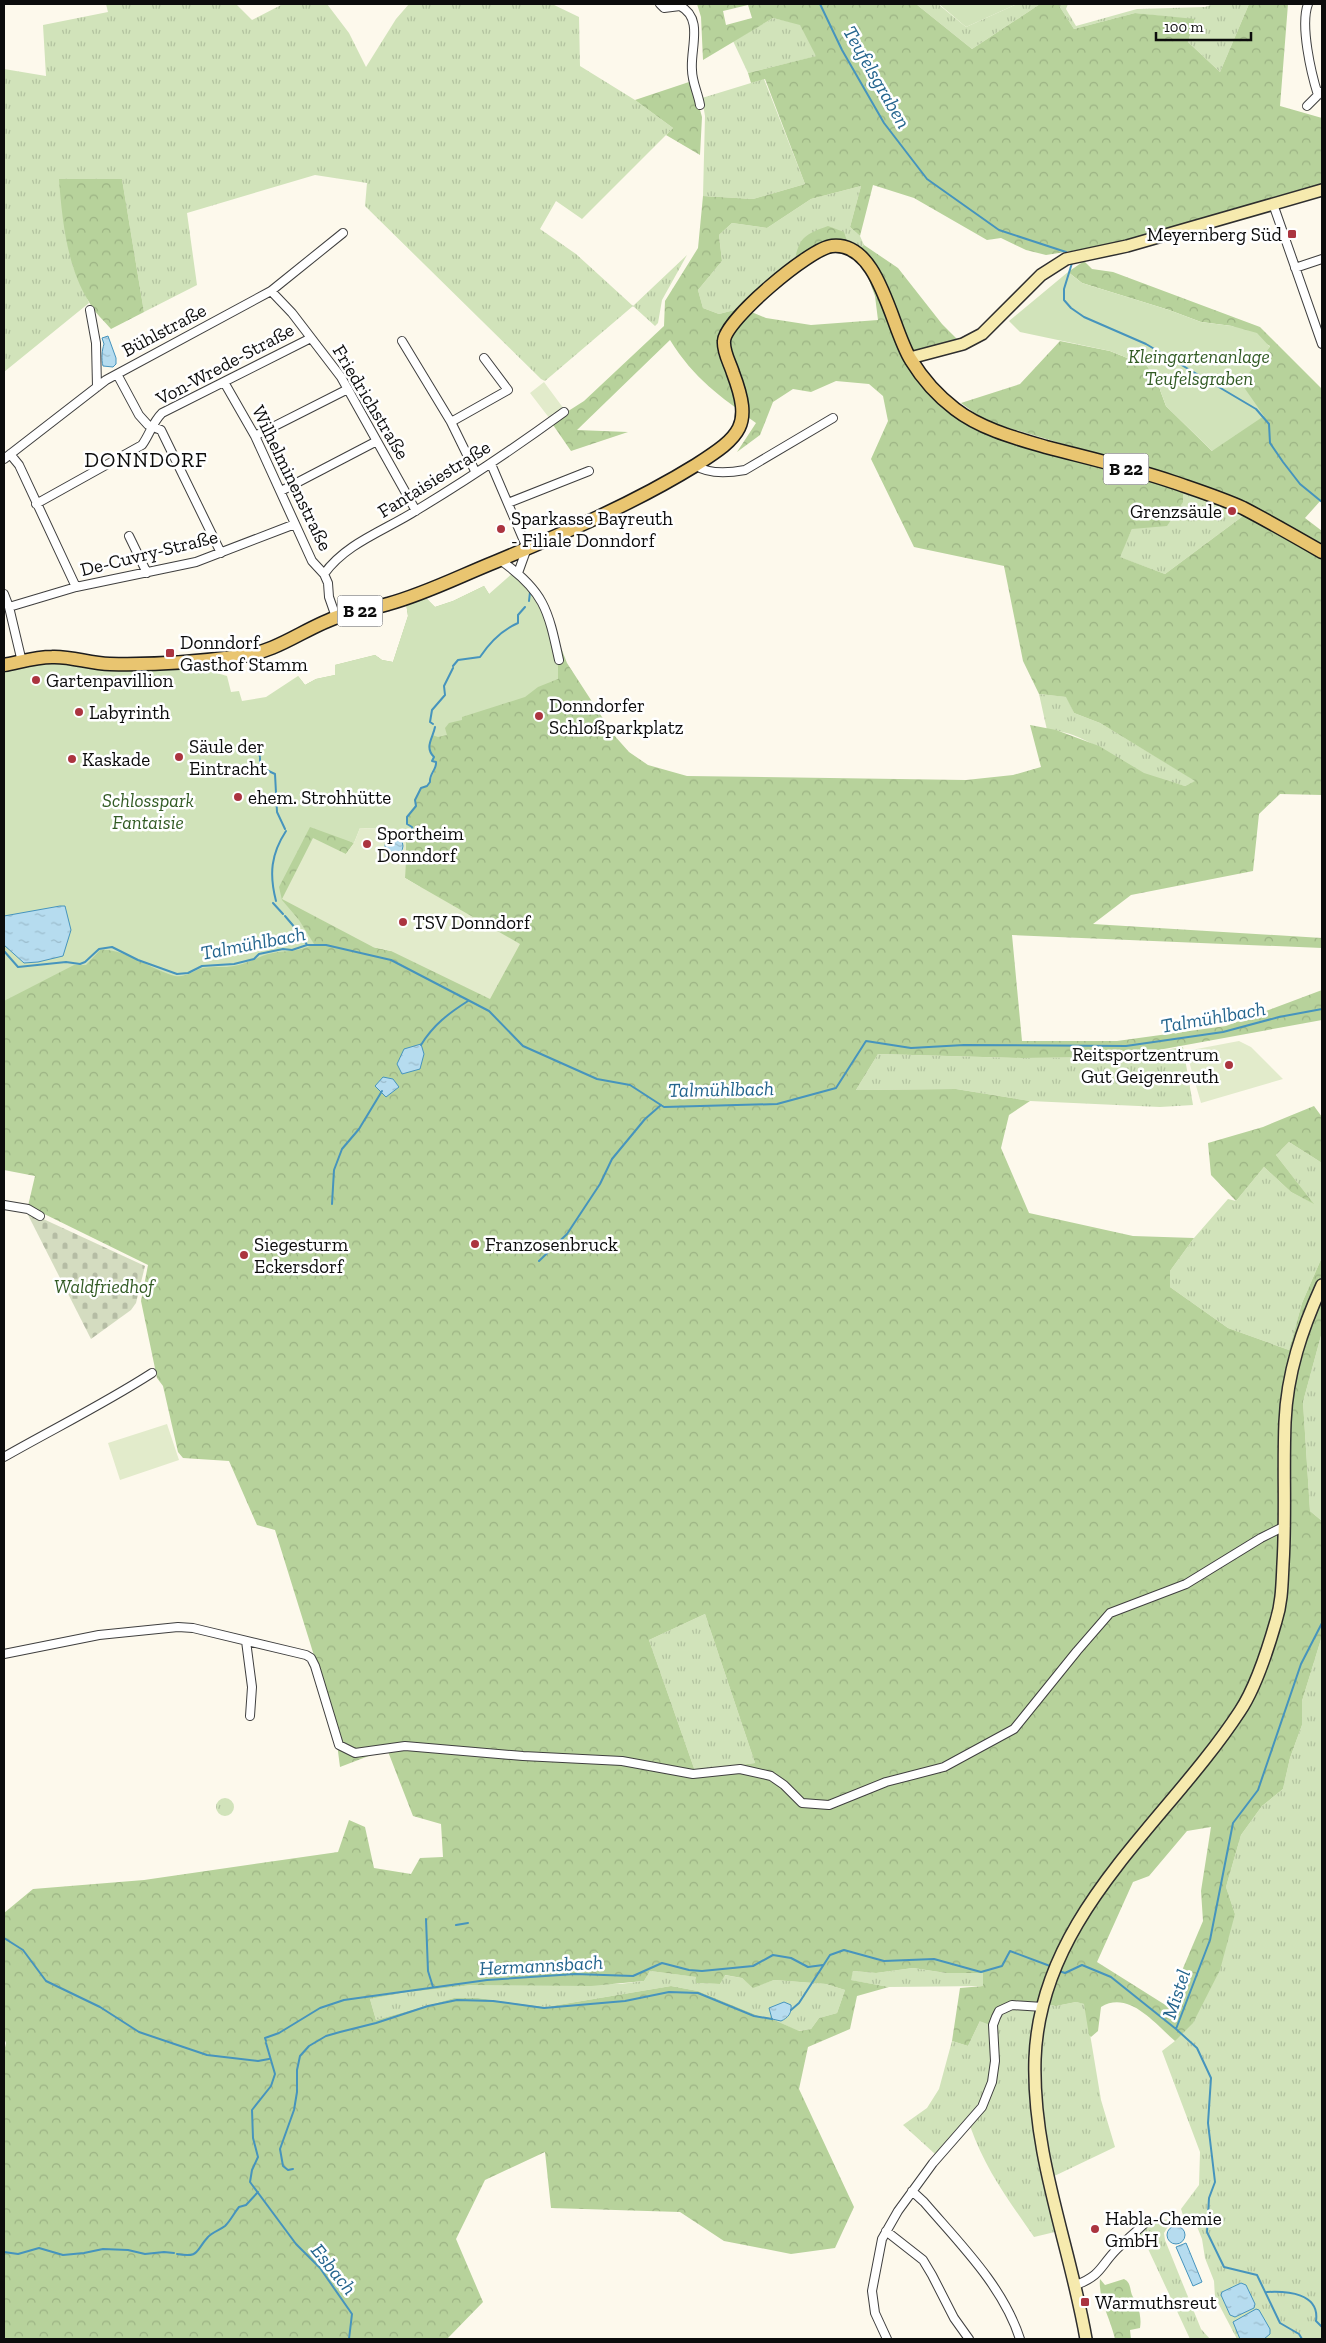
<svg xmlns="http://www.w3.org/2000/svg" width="1326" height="2343" viewBox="0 0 1326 2343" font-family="'Zilla Slab',serif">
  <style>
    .grass { fill: url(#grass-tufts) }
    .forest { fill: url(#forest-crowns); fill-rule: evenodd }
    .cemetery { fill: url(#cemetery-stones) }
    .park { fill: #d1e3ba }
    .pitch { fill: #e2ebcb }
    .water { fill: url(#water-ripples); stroke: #4694bd }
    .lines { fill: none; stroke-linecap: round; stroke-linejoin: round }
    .stream { stroke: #4694bd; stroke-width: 2 }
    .street-casing { stroke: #3f3f3f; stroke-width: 10 }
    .secondary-casing { stroke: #2e2e2e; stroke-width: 14 }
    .primary-casing { stroke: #1d1d1d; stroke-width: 15 }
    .street { stroke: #fff; stroke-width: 8 }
    .secondary { stroke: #f6eaae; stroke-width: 11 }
    .primary { stroke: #e9c570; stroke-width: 12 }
    .poi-dot { fill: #ab343f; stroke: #fff; stroke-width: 2 }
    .labels { text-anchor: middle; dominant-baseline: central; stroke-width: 5; stroke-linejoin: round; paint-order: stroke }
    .shield { fill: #fff; stroke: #555; stroke-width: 1 }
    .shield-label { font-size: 18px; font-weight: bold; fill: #0c0c0c }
    .poi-label { font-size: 19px; fill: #0c0c0c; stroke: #fff; text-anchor: start }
    .street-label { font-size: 19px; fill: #0c0c0c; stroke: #fff }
    .park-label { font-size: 19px; font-style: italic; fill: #325b24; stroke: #fff }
    .water-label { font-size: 20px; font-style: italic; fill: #24658e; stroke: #fff }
    .quarter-label { font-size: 21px; letter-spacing: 1px; fill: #0c0c0c; stroke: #fff }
  </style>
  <defs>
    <pattern id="grass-tufts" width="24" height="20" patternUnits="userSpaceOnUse" patternTransform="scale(1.25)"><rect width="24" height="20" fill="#d1e3ba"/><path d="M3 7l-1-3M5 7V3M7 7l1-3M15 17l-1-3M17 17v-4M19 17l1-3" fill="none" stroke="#b2c29f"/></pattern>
    <pattern id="forest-crowns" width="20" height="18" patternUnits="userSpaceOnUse" patternTransform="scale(1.25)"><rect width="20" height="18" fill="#b7d29b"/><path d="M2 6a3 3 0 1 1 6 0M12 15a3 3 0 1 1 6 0" fill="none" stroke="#9cb384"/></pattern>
    <pattern id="cemetery-stones" width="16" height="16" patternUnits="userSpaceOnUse" patternTransform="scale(1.25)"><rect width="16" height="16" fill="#d4dcc0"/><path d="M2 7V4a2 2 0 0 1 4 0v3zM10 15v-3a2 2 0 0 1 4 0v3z" fill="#b5bca4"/></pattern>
    <pattern id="water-ripples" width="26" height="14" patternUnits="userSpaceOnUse" patternTransform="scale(1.25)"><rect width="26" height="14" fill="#b6dcef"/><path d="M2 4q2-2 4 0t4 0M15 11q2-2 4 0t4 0" fill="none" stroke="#9bbccc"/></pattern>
  </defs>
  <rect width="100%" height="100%" fill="#fdf9ec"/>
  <path class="grass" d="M106,4H236L252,20L283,4H327L349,33L366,67L396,19L409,4H552L579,17L580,66L635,100L673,128L582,219L556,201L540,229L576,254L633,306L687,255L662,300L658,323L655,326L633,306L545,381L541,379L365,206L367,183L315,175L187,213L197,285L144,312L122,179L72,264L89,303L4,372V69L46,76L43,25L108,12Z
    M916,4H938L966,27L1017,4H1040L972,49Z
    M1058,4H1068L1066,9L1076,26L1137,9L1205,7L1214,4H1249L1220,72L1188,42L1195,20L1135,13L1074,29Z
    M773,18L800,24L817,56L748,73L733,41Z
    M764,79L805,184L753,199L703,196L705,116L702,98Z
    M861,186L850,227L860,236L864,245L858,250L848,244L794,264L742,308L719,314L703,308L698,290L722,261L719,235L732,223L767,228L811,199Z
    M1183,490L1247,513L1165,574L1119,557L1132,529Z
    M1039,694L1067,697L1074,713L1100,723L1196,781L1185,786C1172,782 1157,779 1144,774C1112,760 1085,731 1047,730Z
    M1183,1047L1193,1105L1160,1107L1030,1101L956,1089L856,1090L878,1054L1022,1058L1120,1057Z
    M1289,1142L1322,1163V1257L1302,1303L1289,1350L1228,1328L1170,1287V1271L1194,1238L1228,1199L1236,1201L1264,1167L1291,1192L1313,1203L1276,1155Z
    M1322,1332V1521L1310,1511L1303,1402Z
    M705,1614L755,1763L695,1771L649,1640Z
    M1322,1636V2339H1237L1215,2297L1214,2281L1205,2258L1202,2239L1196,2224H1186L1181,2209L1199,2185L1200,2152L1162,2051L1175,2041L1235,1914L1226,1887L1241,1835L1262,1806L1283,1789L1290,1758L1302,1725V1701Z
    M216 1807a9 9 0 1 1 18 0a9 9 0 1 1-18 0Z
    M913,1968L946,1973H983L984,1986L889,1987L850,1980L853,1971L876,1973Z
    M650,1971L697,1977V1983L720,1984L724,1975L742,1978L753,1987L774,1980L826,1984L845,1990L837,2013L819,2018L811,2029L798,2031L770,2018L759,2016L698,1991L671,1986L546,2007L478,1998H454L376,2020L370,1999L403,1993L472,1985L620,1984L644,1981Z
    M1014,2000L1056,2006L1076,2002L1085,2004L1101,2100L1115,2147L1046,2180L1059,2231L1034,2237C1008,2199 986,2171 970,2126L938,2159L934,2153L903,2125L927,2108L939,2089L952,2041L968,2046L980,2021Z
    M1168,2219L1169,2225L1164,2233L1165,2240L1201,2329L1210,2339H1190L1143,2238L1128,2245L1126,2243L1151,2223Z"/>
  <path class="forest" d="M697,4H916L972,49L1040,4H1058L1074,29L1135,13L1195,19L1188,42L1220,72L1249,4H1288L1280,106L1322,118V184L1203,221L1094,251L1085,249L1046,255L1026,250L1001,238L987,240L914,198L873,185L860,236L850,227L861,186L811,199L767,228L732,223L719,235L722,261L698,290L703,308L719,314L742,308L766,318L811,325L878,320L875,296L858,250L864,245L898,268L942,324L957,339L912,352L905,360L973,425L1183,490V502L1167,526L1132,529L1120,557L1165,574L1247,513L1322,555V795L1280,794L1259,814L1253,871L1131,895L1093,924L1322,938V948L1012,935L1022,1041H1117L1226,1026L1322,990V1020L1120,1057L1022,1058L878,1054L856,1090L956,1089L1030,1101L1009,1115L1001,1148L1029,1213L1133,1236L1194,1238L1170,1271V1287L1228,1328L1289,1350L1302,1303L1322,1257V1332L1303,1402L1310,1511L1322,1521V1636L1302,1701V1725L1290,1758L1283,1789L1262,1806L1241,1835L1226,1887L1235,1914L1220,1970L1193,2023L1175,2041C1155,2024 1129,1990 1101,2007L1098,2031L1091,2037L1089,2035L1084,2004L1076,2002L1056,2006L1014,2000L1003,2005L990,2025L980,2021L968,2046L952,2041L960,1988L983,1986V1973H946L913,1968L876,1973L853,1971L851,1980L889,1987L857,1996L850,2029L808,2047L799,2089L854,2207L835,2248L791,2254L724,2241L680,2212L551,2208L545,2152L485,2180L456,2239L483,2302L447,2339H4V2052L6,2043L4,2038V1913L33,1889L144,1880L338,1852L349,1820L365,1827L374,1868L411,1874L420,1858L443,1857L441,1824L413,1816L387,1749L340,1767L334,1720L275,1530L257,1525L229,1461L183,1458L178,1452L163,1386L157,1378L141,1301L148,1265L28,1206L35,1176L4,1170V948L73,955L282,900L265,898L230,784L354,843L346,854L373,947L391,951L420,887L405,878L406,842L386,829L310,714L298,676L305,685L316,679L335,675V665L375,655L382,660L393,662L408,616L406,603L425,597L435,607L453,601L484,586L489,594L543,602L567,663L613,734L629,752L648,765L687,776L966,780L1013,775L1041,767L1030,725L1056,730L1099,746L1144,773L1185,786L1195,781L1100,723L1074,713L1066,697L1039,694L1023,661L1004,566L914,547L871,459L888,421L883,396L869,384L836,381L811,392L793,389L773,402L760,435L737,452L756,423C719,395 695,380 670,340L577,430L628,432L571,451L551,422L584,401L664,326L665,301L698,248L703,196L753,199L805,184L765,79L751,83L748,73L816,56L800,25L773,18L703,60L701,17ZM748,5L752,18L726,25L723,11ZM705,1614L755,1763L695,1771L649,1640ZM1211,1827L1201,1891L1203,1921L1167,2006L1097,1962L1133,1882L1149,1876L1187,1831ZM650,1971L696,1977V1983L720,1984L725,1975L742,1978L753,1988L774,1980L826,1984L845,1990L837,2013L819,2018L811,2029L799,2031L770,2018L759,2016L698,1991L671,1986L546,2007L478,1998H454L376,2020L370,1999L403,1993L472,1985L591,1986L644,1981Z
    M692,81L702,117L700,155L666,135L673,128L635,100Z
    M59,179H122L144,312L111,329C104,321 94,312 89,302C67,267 62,220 59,179Z
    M828,226L844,232L848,244L794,264C799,238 803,235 828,226Z
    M1084,261L1092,269L1113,272L1260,327L1322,389V499L1305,518L1322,531V547L1124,462L992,423L980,417L961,403L1020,384L1060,341L1110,351L1147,366L1156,379L1166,406L1212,451L1240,383L1270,346L1232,326L1201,322L1169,310L1082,283L1068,272Z
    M1314,1106L1322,1117V1163L1289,1142L1276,1155L1314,1204L1291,1192L1264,1167L1236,1201L1211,1175L1208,1143L1263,1127Z
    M1100,2279L1105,2285L1124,2279C1132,2283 1129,2290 1133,2297C1138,2306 1142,2316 1140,2328L1130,2330L1131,2339H1115C1111,2320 1098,2299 1100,2279Z"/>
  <path class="cemetery" d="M26,1211L145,1266L136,1303L131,1310L91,1339Z"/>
  <path class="park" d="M939,4H1017L966,27Z
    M1068,272L1082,283L1169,310L1201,322L1232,326L1257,333L1270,347L1241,383L1264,416L1212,451L1166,406L1156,379L1147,366L1110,351L1020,332L1009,321Z
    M515,571L539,595L558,658V679L538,687L525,697L462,717V720L449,723L445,728L447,735L438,737L432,735C429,744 427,750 434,757L432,760L435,761L437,764C433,773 431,785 421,789L415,800L416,806L407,817L406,822L412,827V833L386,829L360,828L354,843L310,827L279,887L282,900L299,920L314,944C300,952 288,950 273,953C260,955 248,964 234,966C224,968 213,966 203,968C194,970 185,978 175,976C150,970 125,948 100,950L86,965H74L4,1001V671L40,663L216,662L213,672L227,676L231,692L239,691L242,701L266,697L298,676L305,685L316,679L335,675V665L375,655L382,660L393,662L408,616L406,603L425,597L435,607L453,601L484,586L489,594Z"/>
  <path class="pitch" d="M544,382L564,409L550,419L530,393Z
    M360,828L386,829L406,842L405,878L520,944L490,999L391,951L373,947L282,899L313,838L346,854L354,843Z
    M1239,1041L1251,1047L1283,1079L1201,1103L1186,1051Z
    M167,1424L179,1460L120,1480L108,1443Z"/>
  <path class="water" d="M108,336L116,358V364L113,367L103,366C101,359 102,350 104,344L102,338Z
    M385 846a9 9 0 1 1 18 0a9 9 0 1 1-18 0Z
    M60,906H65L71,930L63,956L38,962L24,963L4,945V916Z
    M421,1044L424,1054L420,1069L402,1074L397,1064L404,1049Z
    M383,1077L393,1079L399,1087L386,1097L375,1086Z
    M784,2002L791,2005C792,2013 788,2018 781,2021L772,2019L769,2008Z
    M1167 2235a9 9 0 1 1 18 0a9 9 0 1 1-18 0Z
    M1186,2243L1202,2282L1193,2286L1176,2247Z
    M1241,2283L1246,2285L1255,2304L1254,2308L1235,2317L1230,2315L1221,2295L1222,2292Z
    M1256,2309L1259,2310L1270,2329V2334L1264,2339H1240L1233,2322Z"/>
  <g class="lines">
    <path class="stream" d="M820,4L842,50L884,123L927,179L999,230L1066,252L1067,254
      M1072,263L1064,289V300L1071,308L1084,317L1146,344L1256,409L1269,424L1270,443L1283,462L1300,484L1322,502
      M529,601L530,592
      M453,666L458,660L480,657C490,642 502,630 518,623V615L525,607
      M433,724L430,722L432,710L445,695L444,686L453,668
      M257,749L260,757
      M260,758V767L275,774L277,812L285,829
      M396,838L406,831L413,832L412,827L407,824V817L416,806L415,800L421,788L427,786L430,782C429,774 437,769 436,762L432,761L434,757C424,747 433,738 435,727
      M276,901C269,874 271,854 286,831
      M273,903L283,914
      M285,916L302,936L307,945
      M4,951L18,967L66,962L80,964L85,962L99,949L112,947L138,960L177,974L188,973L202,966L234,964L254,959L259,954L283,949L292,950L307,945H326L391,960L489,1011L523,1046L597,1079L630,1085L664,1107L777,1104L836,1088L866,1041L911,1048L964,1045L1126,1046L1223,1032L1279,1017L1322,1009
      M421,1045C433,1025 449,1013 468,1001
      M332,1204L334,1170L342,1149L359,1129L382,1091
      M539,1261L567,1234L600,1184L612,1159L645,1119L661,1105
      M426,1919L428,1971L433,1987
      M456,1925L468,1923
      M4,1938L23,1950L46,1981L100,2007L139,2032L207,2055L258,2061L269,2059
      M1059,1971L1065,1973L1082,1965L1111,1977L1176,2029
      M791,2010L799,2003L830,1955L844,1950L884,1961L934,1959L981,1972L1002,1966L1010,1951L1050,1966
      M266,2041L265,2038L279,2033L320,2008L344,2000L487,1980L575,1974L633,1976L662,1963L689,1970L702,1971L753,1966L773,1955L791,1958L808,1967L823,1965
      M266,2043L275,2074L271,2086L252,2110L253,2138L258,2157L252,2170L250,2182L296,2244
      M293,2169L288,2170L283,2166L280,2149L294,2110L297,2092V2070L300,2056L309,2046L326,2036L340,2032L376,2023L428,2006L457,2000L493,2001L544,2008L625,2001L669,1992L698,1993L754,2016L772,2019
      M296,2244L320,2268L352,2314L349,2339
      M4,2252L18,2254L39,2248L63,2255L84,2253L103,2249L128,2250L145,2254L164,2252L174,2253
      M177,2254C200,2258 195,2251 208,2237C212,2232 220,2230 225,2226C231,2220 234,2213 239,2207L246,2205L258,2192
      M1267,2292C1287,2291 1320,2293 1316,2321L1322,2327
      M1302,2339L1299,2334L1280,2323L1257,2275L1224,2267L1207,2232L1209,2198L1215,2182L1208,2123L1211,2078L1197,2048L1176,2029L1210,1940L1233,1823L1258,1790L1301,1664L1322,1623"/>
    <defs>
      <path id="street" d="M660,4L664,8L680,6C704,18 690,49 692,70C692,82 698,93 700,105
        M1308,4C1300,25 1311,73 1318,95
        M1307,106L1321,92
        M1273,204L1322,344
        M1295,268L1322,259
        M271,291L292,313L341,377L416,511
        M90,310L96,343L97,387
        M402,341L451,422L476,473
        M117,374L139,415L148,425L161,430L221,553
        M224,382L255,436L312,561L324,574L328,583L329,597L336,617
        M451,422L508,390L484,358
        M255,436L348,389
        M10,454L19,465L76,587
        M4,459L106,380L271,291L343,233
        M491,464L527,548L518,573
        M695,465C709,475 729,473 745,470L833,418
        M281,491L377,441
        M508,503L589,471
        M36,504L142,445C150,434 152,423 162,413L311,338
        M129,536L147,573
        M500,560C544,591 548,609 559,660
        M324,574C346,543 386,530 417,510C467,480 516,447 564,412
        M4,594L9,607L22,662
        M9,607L76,587L196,562L295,524
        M4,1205L28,1209L40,1216
        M4,1457C53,1429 104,1404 152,1373
        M246,1641L252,1687L250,1716
        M4,1654L99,1635L178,1627L193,1628L306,1655L311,1658L315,1666L339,1745L355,1753L405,1746L523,1756L622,1761L693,1774L740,1769L771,1776L784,1785L802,1803L829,1805L886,1782L944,1767L1014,1729L1077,1651L1110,1613L1186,1584L1261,1538L1285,1526
        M912,2191L924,2202C960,2244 1003,2286 1020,2339
        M886,2231L923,2260L932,2275L954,2318L969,2339
        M1076,2285C1102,2275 1100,2266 1117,2249C1126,2240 1136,2232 1144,2224
        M887,2339L875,2313L872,2291L882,2239L898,2211L933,2163L982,2107L992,2082L995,2061L993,2025L996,2017L999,2011L1012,2005L1043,2007"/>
      <path id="secondary" d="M910,358L963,344L982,334L1041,275L1066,259L1127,246L1322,190
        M1086,2339C1070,2245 1032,2156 1035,2059C1040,1914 1167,1823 1240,1711C1256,1687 1268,1649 1276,1621C1282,1602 1282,1584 1283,1564C1286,1517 1283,1469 1285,1422C1287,1373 1302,1329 1322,1285"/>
      <path id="primary" d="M4,665C20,662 36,657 52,657C72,656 90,664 110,664C153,665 198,662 241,656C278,652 306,627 340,616C356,611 372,609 388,604C425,594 460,576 495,562C564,533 633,504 696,465C741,436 753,426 733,373C730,363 723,352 724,341C725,320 810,248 832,246C880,241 891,329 911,360C922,378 938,396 955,409C981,429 1015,438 1046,447C1088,458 1132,468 1173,482C1196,490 1221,498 1243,508C1270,522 1296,537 1322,552"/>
    </defs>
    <use href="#street" class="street-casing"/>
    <use href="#secondary" class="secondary-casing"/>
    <use href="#primary" class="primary-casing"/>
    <use href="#street" class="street"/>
    <use href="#secondary" class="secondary"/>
    <use href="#primary" class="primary"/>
  </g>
  <g class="poi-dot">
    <rect x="1287" y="229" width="10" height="10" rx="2.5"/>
    <circle cx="1232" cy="511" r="5"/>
    <circle cx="501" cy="529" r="5"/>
    <rect x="165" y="648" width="10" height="10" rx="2.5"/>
    <circle cx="36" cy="680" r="5"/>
    <circle cx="79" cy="712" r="5"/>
    <circle cx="539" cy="716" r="5"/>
    <circle cx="179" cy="757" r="5"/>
    <circle cx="72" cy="759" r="5"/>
    <circle cx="238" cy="797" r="5"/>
    <circle cx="367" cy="844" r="5"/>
    <circle cx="403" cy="922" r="5"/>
    <circle cx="1229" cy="1065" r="5"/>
    <circle cx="475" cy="1244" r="5"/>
    <circle cx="244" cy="1255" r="5"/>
    <circle cx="1095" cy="2229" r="5"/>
    <rect x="1080" y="2297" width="10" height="10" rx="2.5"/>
  </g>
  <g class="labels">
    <g class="shield">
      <rect x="1103.5" y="453.5" width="45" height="31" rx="4"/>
      <rect x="337.5" y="595.5" width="45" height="31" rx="4"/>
    </g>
    <g class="shield-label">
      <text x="1126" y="469">B 22</text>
      <text x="360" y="611">B 22</text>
    </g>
    <g class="poi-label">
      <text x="1282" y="234" text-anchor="end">Meyernberg Süd</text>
      <text x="1222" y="511" text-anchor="end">Grenzsäule</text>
      <text x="511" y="518">Sparkasse Bayreuth<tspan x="511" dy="22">- Filiale Donndorf</tspan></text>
      <text x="180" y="642">Donndorf<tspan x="180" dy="22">Gasthof Stamm</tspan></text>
      <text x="46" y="680">Gartenpavillion</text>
      <text x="549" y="705">Donndorfer<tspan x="549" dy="22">Schloßparkplatz</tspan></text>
      <text x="89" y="712">Labyrinth</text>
      <text x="189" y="746">Säule der<tspan x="189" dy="22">Eintracht</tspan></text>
      <text x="82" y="759">Kaskade</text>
      <text x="248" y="797">ehem. Strohhütte</text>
      <text x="377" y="833">Sportheim<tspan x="377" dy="22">Donndorf</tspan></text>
      <text x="413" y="922">TSV Donndorf</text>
      <text x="1219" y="1054" text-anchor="end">Reitsportzentrum<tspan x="1219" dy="22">Gut Geigenreuth</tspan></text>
      <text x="254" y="1244">Siegesturm<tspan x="254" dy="22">Eckersdorf</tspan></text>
      <text x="485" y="1244">Franzosenbruck</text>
      <text x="1105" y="2218">Habla-Chemie<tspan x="1105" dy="22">GmbH</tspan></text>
      <text x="1095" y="2302">Warmuthsreut</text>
    </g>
    <g class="street-label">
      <text transform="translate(164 330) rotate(-28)">Bühlstraße</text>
      <text transform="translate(225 364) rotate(-28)">Von-Wrede-Straße</text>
      <text transform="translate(371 402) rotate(59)">Friedrichstraße</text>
      <text transform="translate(292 478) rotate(64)">Wilhelminenstraße</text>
      <text transform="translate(434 479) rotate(-32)">Fantaisiestraße</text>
      <text transform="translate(149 553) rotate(-14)">De-Cuvry-Straße</text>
    </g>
    <g class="park-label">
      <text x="1199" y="356">Kleingartenanlage<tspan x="1199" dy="22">Teufelsgraben</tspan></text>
      <text x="148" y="800">Schlosspark<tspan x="148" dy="22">Fantaisie</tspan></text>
      <text x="104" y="1286">Waldfriedhof</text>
    </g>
    <g class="water-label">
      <text transform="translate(877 77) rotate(60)">Teufelsgraben</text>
      <text transform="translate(253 943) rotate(-11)">Talmühlbach</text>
      <text transform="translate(1213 1017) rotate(-10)">Talmühlbach</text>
      <text transform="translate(721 1089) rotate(-1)">Talmühlbach</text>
      <text transform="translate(541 1965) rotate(-3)">Hermannsbach</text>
      <text transform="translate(1176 1994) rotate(-72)">Mistel</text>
      <text transform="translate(334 2269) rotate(51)">Esbach</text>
    </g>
    <g class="quarter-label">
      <text x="146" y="459">DONNDORF</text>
    </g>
  </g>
  <rect width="1326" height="2343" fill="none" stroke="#0c0c0c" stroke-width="10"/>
  <path d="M1156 32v8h95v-8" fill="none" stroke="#0c0c0c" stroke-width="2.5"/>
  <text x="1164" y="32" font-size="15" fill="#0c0c0c" stroke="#ffffff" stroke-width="4" paint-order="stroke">100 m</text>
</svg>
